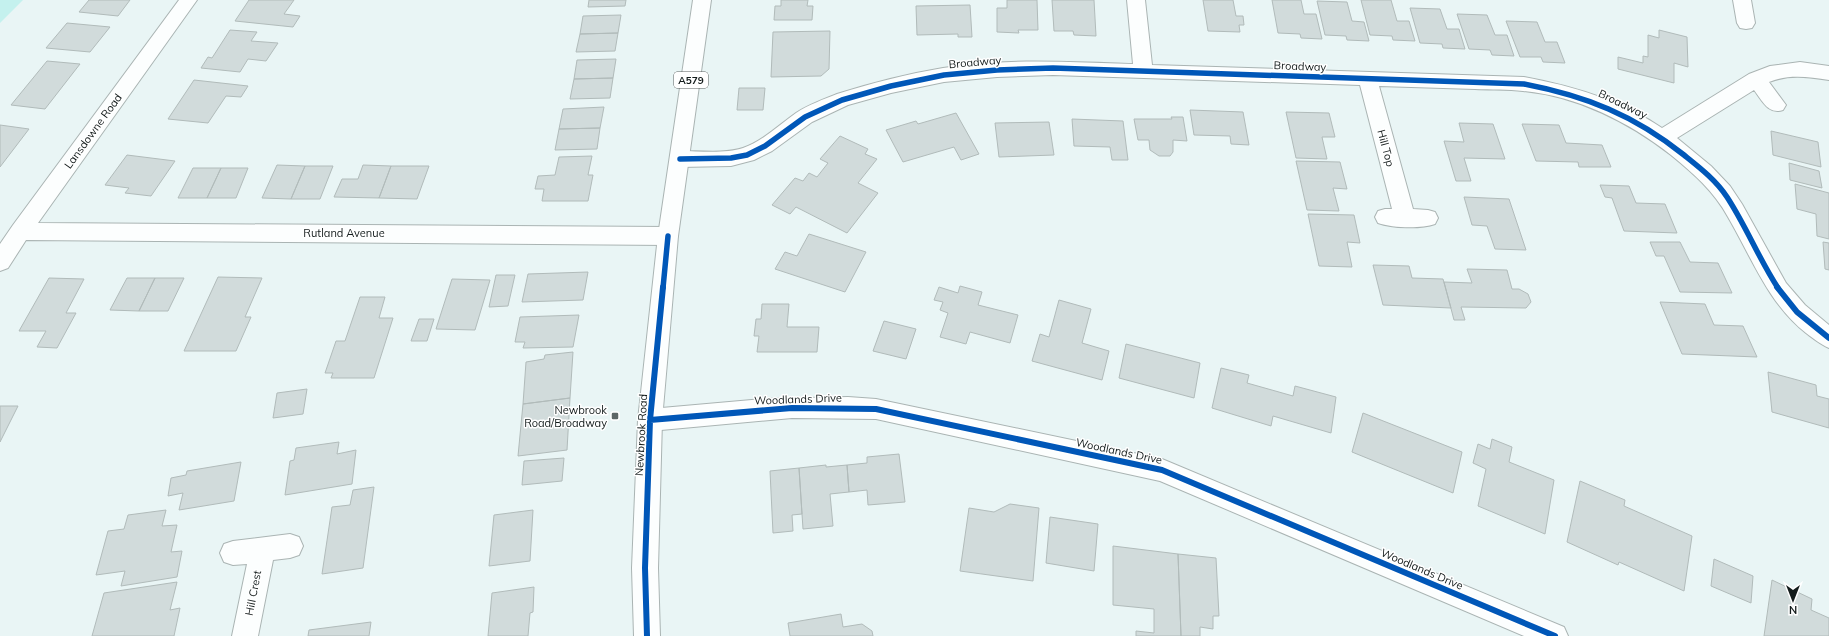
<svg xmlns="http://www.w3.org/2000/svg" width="1829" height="636" viewBox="0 0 1829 636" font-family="Mulish,sans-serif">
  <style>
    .green { fill: #c4f1ee }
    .building { fill: #d1dbdb; stroke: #b1bbba }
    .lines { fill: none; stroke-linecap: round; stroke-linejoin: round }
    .street-casing { stroke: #aab4b3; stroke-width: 2 }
    .highway-casing { stroke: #aab4b3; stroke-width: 2 }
    .street { fill: #fcfefe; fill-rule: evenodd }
    .highway { fill: #fcfefe; fill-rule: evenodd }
    .cycleway-far1-casing { stroke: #fff; stroke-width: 8 }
    .cycleway-casing { stroke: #fff; stroke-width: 9 }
    .cycleway-far1 { stroke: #0057b8; stroke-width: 5.5 }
    .cycleway { stroke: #0057b8; stroke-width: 6 }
    .poi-dot { fill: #5e6767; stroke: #fff; stroke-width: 1.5 }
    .labels { text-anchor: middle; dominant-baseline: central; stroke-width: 3; stroke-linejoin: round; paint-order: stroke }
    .shield { fill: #fff; stroke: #5a5f5f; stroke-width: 1 }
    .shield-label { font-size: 10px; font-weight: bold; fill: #131b1b }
    .street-label { font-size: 11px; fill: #131b1b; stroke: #fff }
    .poi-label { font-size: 11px; fill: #131b1b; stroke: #fff; text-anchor: end }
  </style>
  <rect width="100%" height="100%" fill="#e9f5f5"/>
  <path class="green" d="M0,0H23L0,23Z"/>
  <path class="building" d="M89,0H130L118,16L79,12Z
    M249,0H294L284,14L300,16L293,27L235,21Z
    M589,0H626L625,6L588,7Z
    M781,0H808L807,6H813L812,20H774L775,6H781Z
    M1007,0H1037L1038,30H1018L1019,33L997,32V8H1007Z
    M1052,0H1094L1096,36L1074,35L1073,31H1054Z
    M1203,0H1233L1236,16H1243L1244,25H1239L1240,32L1208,31Z
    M1272,0H1301L1304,14H1316L1322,39L1301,38L1300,34L1278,33Z
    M1361,0H1391L1397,21H1409L1415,41L1393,40L1392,36L1370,35Z
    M1317,1L1347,2L1352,21L1364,22L1369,41L1347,40L1346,36L1325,35Z
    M970,5L972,37H958V34L917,35L916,6Z
    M1410,8L1440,9L1447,29H1459L1465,49L1443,48L1442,44L1420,43Z
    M1457,14L1487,15L1495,35H1507L1514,56L1492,55L1490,50L1469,49Z
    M621,15L618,33L580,34L583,16Z
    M1506,21L1537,22L1545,42H1557L1565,63L1543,62L1541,57H1520Z
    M67,23L110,27L90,52L46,48Z
    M230,30L257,32L251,41L278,43L266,61L248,59L240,72L201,68L208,57L212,58Z
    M1659,30L1687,37L1688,67L1674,63V83L1618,69V57L1643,63V56L1648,57V35L1659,38Z
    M830,31L829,69L821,76L771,77L773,32Z
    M618,33L615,51L576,52L580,34Z
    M616,59L613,78L574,79L577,60Z
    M47,61L80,64L45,109L11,105Z
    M613,78L610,98L570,99L574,79Z
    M194,80L248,86L241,97L226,96L208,123L168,119Z
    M739,88H765L763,110H737Z
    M604,107L600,128L559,129L563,109Z
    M1190,110L1243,112L1249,145L1231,144L1230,136L1194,135Z
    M1286,112L1329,113L1335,137H1322L1327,159L1296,158Z
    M956,113L979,154L961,160L954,147L903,162L886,130L916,121L918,124Z
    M1171,117H1183L1187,141L1173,140V152L1170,156H1159L1150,150L1149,140H1138L1134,119H1172Z
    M1072,119L1123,121L1128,160H1112L1110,147L1074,146Z
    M1049,122L1054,155L999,157L995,123Z
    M1459,123L1493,124L1505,159L1464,158L1471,181H1456L1444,141L1464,142Z
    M1522,124L1559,125L1566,143L1602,145L1611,167H1579L1578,162L1536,161Z
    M0,125L29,129L0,167Z
    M600,128L597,149L555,150L559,129Z
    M1771,131L1818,142L1821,167L1773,155Z
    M840,136L868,149L865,154L877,159L858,183L878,193L847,233L796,207L790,214L772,205L795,178L803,181L809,173L817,177L828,163L820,159Z
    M127,155L175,161L151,196L125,193L129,188L105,185Z
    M592,156L588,175H593L588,201H542L544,189H535L538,176L555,175L559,157Z
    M1296,161L1340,162L1347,189L1333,188L1339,211L1307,210Z
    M1789,163L1819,171L1822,188L1790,180Z
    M277,165L305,166L291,199L262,198Z
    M363,165L391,166L379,198L334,197L342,179H358Z
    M305,166H333L320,199H291Z
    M391,166H429L417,199L379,198Z
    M193,168H221L207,198H178Z
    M221,168H248L236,198H207Z
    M1795,184L1829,193V239L1817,236L1816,214L1797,209Z
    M1600,185L1629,186L1636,203L1665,204L1677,233L1624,231L1612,198L1605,197Z
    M1464,197L1509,199L1526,250L1495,249L1487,226L1472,225Z
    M1308,214L1354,215L1360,243L1347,242L1352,267L1319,266Z
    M809,234L866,252L845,292L775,269L785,252L797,256Z
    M1650,242H1680L1690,262L1718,263L1732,293L1680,292L1664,256H1656Z
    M1823,242L1829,243V270L1825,269Z
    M1373,265L1409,266L1412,278L1443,279L1451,308L1383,305Z
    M1467,269L1507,270L1512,289H1519L1528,294L1531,302L1526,308L1461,307L1465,320H1454L1444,282L1472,283Z
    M588,272L583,300L522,302L528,274Z
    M496,275H515L508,306L489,307Z
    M218,277L262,278L245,317H251L236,351H184Z
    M49,278L84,279L66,313H76L57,348L37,347L46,331H19Z
    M127,278H155L139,311L110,310Z
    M155,278H184L168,311H139Z
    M452,279L490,280L475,330L436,329Z
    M960,286L982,292L978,305L1018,315L1010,343L970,332L966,344L940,337L948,313L940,310L943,302L934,300L939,287L958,293Z
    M360,297H385L379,318H393L374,378H331L333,373H325L336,341H345Z
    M1059,300L1091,309L1082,343L1109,351L1102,380L1032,361L1040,334L1049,337Z
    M1660,302L1705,304L1714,325L1743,326L1757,357L1682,354Z
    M762,304H789L787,327H819L817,352H757L759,336H754L756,319H761Z
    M579,315L573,347L523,348L525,342H515L520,317Z
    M419,319H434L427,341H411Z
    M884,321L916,329L906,359L873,351Z
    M1126,344L1200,363L1194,398L1119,378Z
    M573,352L570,398L523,404L526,362L544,359L545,355Z
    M1221,368L1249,375L1247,383L1293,396L1295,386L1336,397L1331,433L1273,416L1271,426L1212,408Z
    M1768,372L1816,385L1817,396L1829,399V428L1772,412Z
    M307,389L303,414L273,418L277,393Z
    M570,398L567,450L518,456L523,404Z
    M0,406H18L0,442Z
    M1363,413L1462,452L1453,493L1352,452Z
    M1492,439L1512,447L1509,462L1554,480L1545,534L1478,506L1486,469L1473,463L1478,444L1490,449Z
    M339,442L337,454L356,450L352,484L285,495L290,461L294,460L296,448Z
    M899,454L905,502L868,505L867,490L849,492L847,465L867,463V457Z
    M564,458L562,481L522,485L524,461Z
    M241,462L234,501L179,510L183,493L168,496L171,478L186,475L187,471Z
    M826,465V467L847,465L849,492L830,494L833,526L803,529L799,468Z
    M799,468L802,514L792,515L793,531L773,533L770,471Z
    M1580,481L1625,500L1624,506L1692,536L1684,591L1619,562L1618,565L1567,542Z
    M374,487L363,568L322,574L332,507L350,505L353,490Z
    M1010,504L1039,508L1033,581L960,571L969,508L994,512Z
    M166,510L162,526L177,525L171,552L182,551L177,577L121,586L125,571L96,575L108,531L124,529L128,515Z
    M533,510L530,561L489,566L494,515Z
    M1050,517L1098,524L1094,571L1046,563Z
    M1113,546L1178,554L1181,636H1136V631L1154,633V609L1113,605Z
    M1178,554L1216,558L1219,616H1213V629L1200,627V636H1181Z
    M1714,559L1753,576L1751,603L1711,586Z
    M1772,580L1812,599L1811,610L1829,618V636H1764Z
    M177,582L170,610L180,608L174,636H92L104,593Z
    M534,587L533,612L530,613L528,636H488L492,593Z
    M841,614L843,627L862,624L872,631L873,636H790L788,623Z
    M371,622L369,636H308L309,630Z"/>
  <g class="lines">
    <defs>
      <path id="street" d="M179,0H197L38,223L668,227L675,230L678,236L675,242L668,245L26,240L8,268L0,271V244L13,225Z
        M1127,0H1145L1152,65L1524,77C1573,86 1621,100 1662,128L1749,74L1770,66L1800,62L1829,66V80C1808,77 1789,74 1769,82L1786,105L1783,110C1768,115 1762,100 1754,90L1677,138L1711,166L1730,186L1742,204L1786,283L1805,305L1829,325V348C1820,344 1814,339 1806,333C1768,303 1752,258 1728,217C1714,191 1693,173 1671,155C1629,122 1577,96 1523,91C1508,89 1491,90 1475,89C1443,88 1411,87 1379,86L1413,209L1428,210L1435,212L1438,218L1435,224C1421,229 1392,228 1378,223L1375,217L1378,211L1385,209H1392L1360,85L1053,75L997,77L944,82L891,93L848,105L812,122L772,151L754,160L731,166L680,167L673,164L670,159L673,154L680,151C699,151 726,154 743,148C763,141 779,125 796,113C808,105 824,99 837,94C872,83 907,74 943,68C1005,58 1070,62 1133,64Z
        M1733,0H1751L1755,23L1752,28L1746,29L1740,28L1737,23Z
        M848,397L876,399L1162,459L1564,627L1568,636H1524L1160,481L876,419L792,418L650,431L642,428L638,420L642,412L650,409L763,399Z
        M290,534L299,537L303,546L299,555L290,558L273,560L258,636H232L247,564L233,565L224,562L220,553L224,544L233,541Z"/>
      <path id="highway" d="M693,0H711L678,236L662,420L658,568L660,636H634L632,568L638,420L658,236Z"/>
    </defs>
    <use href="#street" class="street-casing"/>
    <use href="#highway" class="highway-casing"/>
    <use href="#street" class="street"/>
    <use href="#highway" class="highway"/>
    <defs>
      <path id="cycleway-far1" d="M680,159L731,158L747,155L765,146L805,117L842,100L891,86L944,75L997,70L1053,68L1524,84C1586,96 1634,115 1684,155C1699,167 1716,180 1727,197C1746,226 1759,259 1778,288
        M663,288L668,236"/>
      <path id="cycleway" d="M1777,287L1797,312L1829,338
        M650,420L792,408L876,409L1162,470L1555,636
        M647,636L645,568L650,420L663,287"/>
    </defs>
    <use href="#cycleway-far1" class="cycleway-far1-casing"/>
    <use href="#cycleway" class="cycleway-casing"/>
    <use href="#cycleway-far1" class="cycleway-far1"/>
    <use href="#cycleway" class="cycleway"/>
  </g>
  <rect class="poi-dot" x="611" y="412" width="8" height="8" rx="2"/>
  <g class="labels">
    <rect class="shield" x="674" y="72" width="34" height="16" rx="3"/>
    <g class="shield-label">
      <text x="691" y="80">A579</text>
    </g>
    <g class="street-label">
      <text transform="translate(975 62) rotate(-5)">Broadway</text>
      <text transform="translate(1300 66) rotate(2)">Broadway</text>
      <text transform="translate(1623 104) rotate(26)">Broadway</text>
      <text transform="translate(93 131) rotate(-54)">Lansdowne Road</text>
      <text transform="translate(1386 148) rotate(75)">Hill Top</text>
      <text x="344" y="233">Rutland Avenue</text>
      <text transform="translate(798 399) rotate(-2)">Woodlands Drive</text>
      <text transform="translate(641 435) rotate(-87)">Newbrook Road</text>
      <text transform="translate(1119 451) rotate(12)">Woodlands Drive</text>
      <text transform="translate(1422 569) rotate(23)">Woodlands Drive</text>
      <text transform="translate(253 593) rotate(-79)">Hill Crest</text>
    </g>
    <g class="poi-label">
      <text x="607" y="410">Newbrook<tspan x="607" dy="13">Road/Broadway</tspan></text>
    </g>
  </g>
  <g transform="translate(1793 600) rotate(180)" stroke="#ffffff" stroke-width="3" paint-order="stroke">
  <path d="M0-3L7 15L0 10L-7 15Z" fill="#131b1b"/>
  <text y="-6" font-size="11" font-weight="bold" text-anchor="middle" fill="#131b1b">N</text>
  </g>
</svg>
